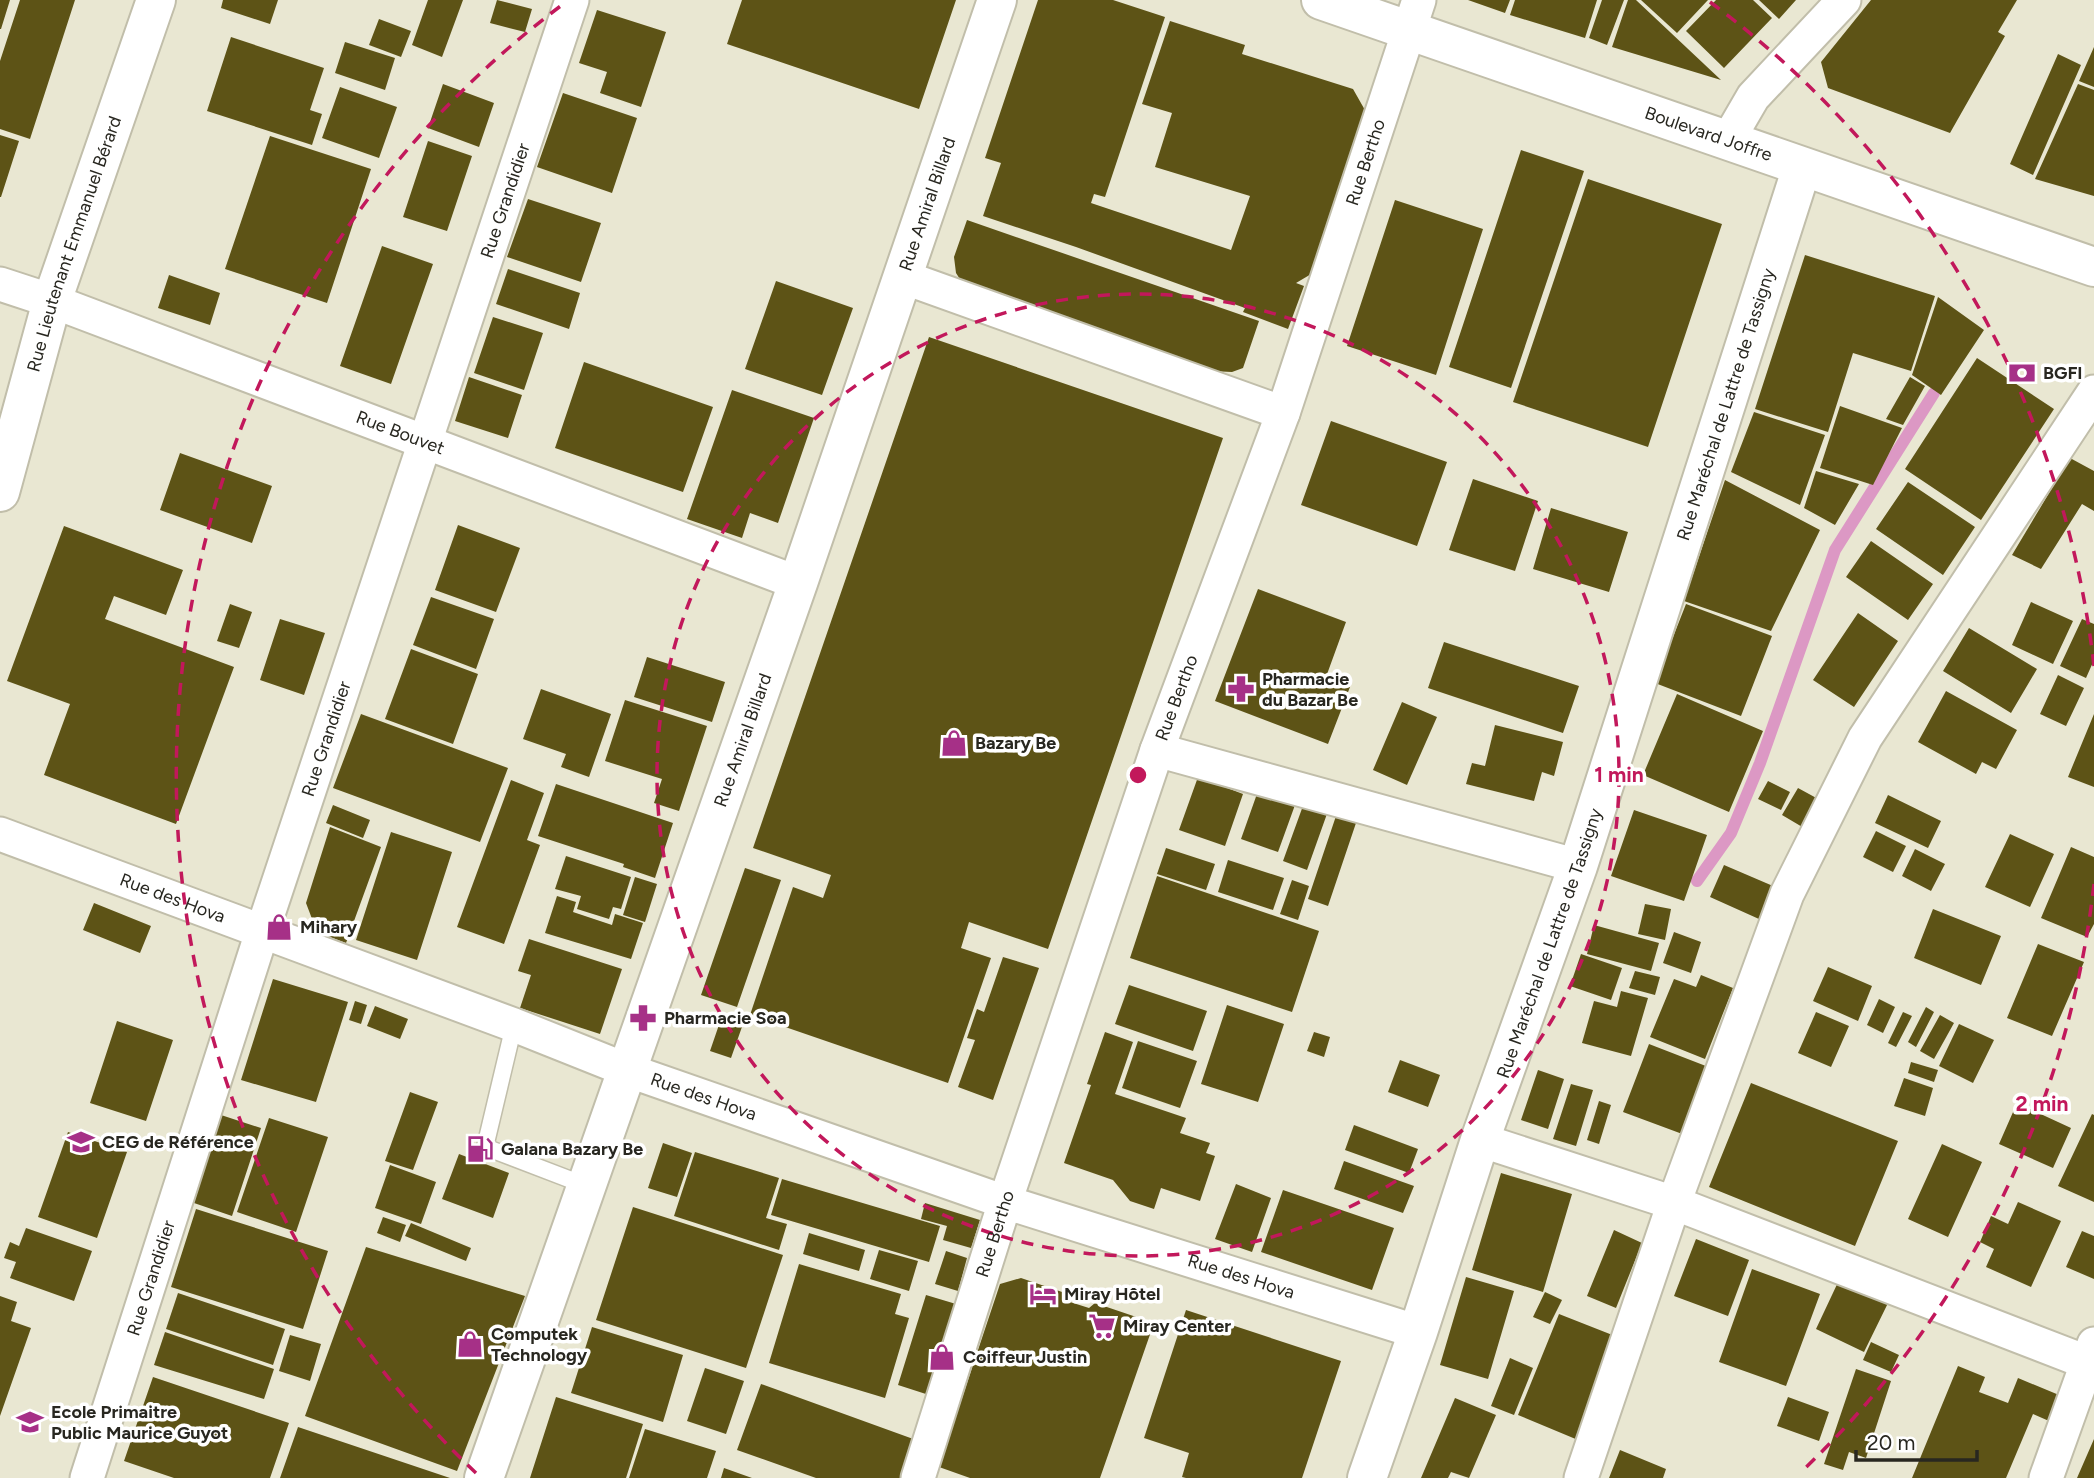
<svg xmlns="http://www.w3.org/2000/svg" width="2094" height="1478" viewBox="0 0 2094 1478" font-family="Figtree,sans-serif">
  <style>
    .lines { fill: none; stroke-linecap: round; stroke-linejoin: round }
    .stream { stroke: #dc98c4; stroke-width: 12 }
    .building { fill: #5d5316 }
    .service-casing { stroke: #c1beaa; stroke-width: 19 }
    .minor-casing { stroke: #c1beaa; stroke-width: 37 }
    .tertiary-casing { stroke: #c1beaa; stroke-width: 42 }
    .service { stroke: #fff; stroke-width: 16 }
    .minor { stroke: #fff; stroke-width: 33 }
    .tertiary { stroke: #fff; stroke-width: 38 }
    .ring { fill: none; stroke: #c2185b; stroke-width: 3.5; stroke-dasharray: 12 9 }
    .labels { text-anchor: middle; dominant-baseline: central; stroke-width: 7; stroke-linejoin: round; paint-order: stroke }
    .street-label { font-size: 18px; fill: #282720; stroke: #fff }
    .poi-label { font-size: 18px; font-weight: bold; fill: #282720; stroke: #fff; text-anchor: start }
    .centre { fill: #c2185b; stroke: #fff; stroke-width: 3.5 }
    .ring-label { font-size: 21px; text-anchor: middle; font-weight: bold; fill: #c2185b; stroke: #fff; stroke-width: 7; stroke-linejoin: round; paint-order: stroke }
  </style>
  <rect width="100%" height="100%" fill="#e9e7d2"/>
  <g class="lines">
    <path class="stream" d="M1697,881L1731,833L1760,763L1835,550L1934,393"/>
  </g>
  <path class="building" d="M0,0H10L1,29H0Z
    M20,0H75L30,139L0,129V61Z
    M223,0H278L270,24L221,8Z
    M428,0H463L442,57L412,45Z
    M497,0L532,9L525,32L490,23Z
    M742,0H956L919,109L727,44Z
    M1038,0H1113L1165,17L1105,197L1094,194L1091,203L1231,250L1250,196L1155,167L1172,113L1142,104L1170,21L1245,45L1242,54L1353,89L1370,119L1318,270L1296,283L1304,286L1288,329L1243,312L1245,308L1076,247L983,216L1001,163L985,158Z
    M1468,0H1510L1505,13Z
    M1515,0H1597L1585,38L1510,15Z
    M1602,0H1624L1607,45L1589,38Z
    M1628,0H1636L1721,80L1612,47Z
    M1641,0H1708L1677,33Z
    M1716,0H1753L1772,18L1724,68L1686,31Z
    M1759,0H1796L1779,19Z
    M1871,0H2017L1998,32L2005,36L1950,133L1828,88L1821,62Z
    M597,10L666,32L641,107L600,93L607,72L579,63Z
    M379,19L411,31L401,57L369,45Z
    M231,37L324,68L310,110L322,114L312,145L207,111Z
    M345,42L395,58L385,90L335,73Z
    M2094,47V87L2079,81Z
    M2058,54L2081,65L2033,175L2010,164Z
    M443,84L494,103L479,147L428,128Z
    M2078,84L2094,90V196L2035,179Z
    M340,87L397,107L379,158L322,138Z
    M563,93L637,118L612,193L537,167Z
    M0,135L19,141L1,197H0Z
    M270,136L371,169L327,303L225,269Z
    M428,141L472,156L447,231L403,217Z
    M1521,150L1584,171L1511,388L1449,367Z
    M1588,179L1722,224L1648,447L1513,402Z
    M528,199L601,223L581,282L507,257Z
    M1395,200L1483,229L1436,375L1347,346Z
    M967,220L1259,321L1243,368L1232,372L1211,371L965,287L956,273L954,257Z
    M382,246L433,264L391,384L340,366Z
    M1805,255L1935,296L1911,371L1853,353L1828,432L1755,409Z
    M508,269L580,293L569,329L496,304Z
    M169,275L220,293L210,325L158,308Z
    M776,281L853,308L822,395L745,369Z
    M1938,297L1984,330L1941,395L1912,375Z
    M493,317L543,333L524,390L474,373Z
    M929,337L1223,438L1048,949L969,922L961,948L991,958L948,1083L750,1015L793,887L823,898L831,875L753,848Z
    M1977,358L2054,409L1981,520L1905,469Z
    M584,362L713,407L683,492L555,448Z
    M469,377L522,395L508,438L455,421Z
    M1910,377L1925,386L1903,425L1886,419Z
    M732,390L814,418L778,523L750,513L742,538L687,519Z
    M1840,406L1902,428L1873,485L1820,468Z
    M1754,412L1825,435L1800,505L1731,472Z
    M1331,421L1447,462L1417,546L1301,505Z
    M180,453L272,486L252,543L160,510Z
    M2070,458L2094,471V511L2082,504L2041,569L2012,555Z
    M1816,471L1859,484L1835,525L1804,508Z
    M1473,479L1538,501L1515,571L1449,550Z
    M1725,480L1820,530L1771,631L1684,601Z
    M1908,482L1975,527L1943,575L1876,529Z
    M1551,508L1628,532L1609,592L1533,569Z
    M458,525L520,548L496,612L435,590Z
    M64,526L183,570L166,615L114,596L105,619L234,667L176,824L44,775L70,704L7,681Z
    M1871,541L1933,584L1908,620L1846,577Z
    M1258,589L1346,622L1326,677L1350,687L1328,744L1215,701Z
    M431,597L494,619L476,669L413,645Z
    M2031,602L2073,621L2053,664L2012,645Z
    M230,604L252,612L239,648L217,641Z
    M1686,604L1772,636L1741,716L1655,683Z
    M1858,613L1898,641L1854,707L1813,680Z
    M280,619L325,633L304,695L260,680Z
    M2082,619L2094,624V660L2086,678L2060,666Z
    M1969,628L2037,669L2011,713L1943,671Z
    M1444,642L1579,686L1563,733L1428,688Z
    M411,649L478,674L453,744L385,719Z
    M647,657L725,682L712,722L634,697Z
    M2058,675L2084,688L2066,726L2040,714Z
    M541,689L611,714L589,777L561,767L566,754L523,739Z
    M1946,691L2017,730L1996,769L1982,762L1976,774L1918,742Z
    M1677,694L1763,731L1729,812L1643,775Z
    M625,700L707,726L679,811L654,803L662,779L605,761Z
    M1402,702L1437,717L1407,785L1373,770Z
    M361,714L508,768L480,842L333,788Z
    M2094,714V787L2068,777Z
    M1495,725L1563,742L1554,776L1542,772L1534,801L1466,784L1472,763L1485,766Z
    M1198,777L1243,794L1225,846L1179,830Z
    M511,780L544,793L527,840L540,845L504,944L457,927Z
    M1768,781L1790,792L1781,810L1758,799Z
    M556,784L673,823L655,878L623,867L624,864L538,836Z
    M1798,788L1820,800L1804,828L1782,815Z
    M1258,791L1295,805L1278,852L1241,839Z
    M1888,795L1941,821L1928,848L1875,823Z
    M1304,803L1328,811L1307,870L1283,861Z
    M333,805L370,820L363,838L326,823Z
    M1634,810L1707,835L1684,901L1611,876Z
    M1336,816L1356,823L1328,906L1308,899Z
    M330,827L381,847L346,943L317,932L306,903Z
    M1876,831L1906,846L1893,872L1863,857Z
    M391,832L452,852L417,960L356,940Z
    M2010,834L2054,854L2030,907L1985,887Z
    M2071,847L2094,857V924L2087,937L2041,918Z
    M1166,848L1215,864L1206,890L1157,874Z
    M1915,849L1945,864L1931,891L1902,876Z
    M566,856L631,877L621,909L613,907L609,919L577,909L581,896L555,889Z
    M1228,860L1284,878L1273,910L1218,892Z
    M1724,865L1773,886L1759,919L1710,897Z
    M745,868L781,880L737,1007L701,995Z
    M1157,876L1319,931L1292,1012L1130,958Z
    M635,877L657,884L645,922L623,915Z
    M1292,880L1309,886L1298,920L1280,914Z
    M557,896L576,902L573,912L612,925L615,914L643,923L631,959L545,933Z
    M94,903L151,926L140,953L83,930Z
    M1645,904L1671,909L1665,940L1638,934Z
    M1933,909L2001,936L1981,985L1914,958Z
    M1594,925L1659,943L1651,971L1587,954Z
    M1674,932L1701,942L1691,973L1663,963Z
    M529,939L622,969L600,1034L520,1008L531,975L518,971Z
    M2038,944L2084,962L2052,1036L2007,1018Z
    M1581,954L1622,968L1611,1000L1570,986Z
    M1003,957L1039,968L993,1100L958,1087L975,1040L967,1038L977,1009L984,1012Z
    M1828,967L1872,986L1858,1021L1813,1001Z
    M1635,971L1660,977L1655,995L1629,988Z
    M1701,975L1733,988L1705,1059L1650,1037L1674,979L1696,987Z
    M273,979L348,1002L316,1102L241,1080Z
    M1129,985L1207,1011L1193,1051L1115,1024Z
    M1621,991L1648,998L1631,1056L1582,1043L1594,1001L1617,1007Z
    M1879,999L1895,1007L1883,1033L1867,1025Z
    M355,1001L367,1005L361,1024L349,1020Z
    M1227,1005L1284,1024L1258,1102L1201,1084Z
    M375,1006L408,1019L400,1039L367,1026Z
    M1926,1007L1934,1012L1916,1047L1908,1042Z
    M1816,1012L1849,1026L1831,1067L1798,1053Z
    M1903,1012L1912,1016L1896,1047L1888,1043Z
    M1940,1015L1954,1023L1934,1059L1920,1051Z
    M722,1016L743,1024L731,1058L710,1051Z
    M117,1021L173,1040L146,1121L90,1103Z
    M1959,1024L1994,1040L1973,1083L1939,1066Z
    M1105,1032L1133,1042L1115,1094L1186,1118L1180,1133L1210,1143L1206,1153L1215,1156L1200,1201L1161,1188L1154,1209L1130,1201L1113,1180L1064,1163L1091,1085L1087,1084Z
    M1314,1032L1330,1037L1324,1057L1307,1051Z
    M1138,1041L1197,1061L1180,1108L1122,1088Z
    M1649,1044L1711,1068L1685,1135L1623,1112Z
    M1400,1060L1440,1075L1428,1107L1388,1092Z
    M1911,1062L1938,1070L1934,1082L1908,1073Z
    M1538,1070L1564,1079L1548,1129L1521,1120Z
    M1904,1078L1933,1088L1925,1116L1894,1106Z
    M1751,1083L1898,1141L1855,1246L1709,1187Z
    M1571,1084L1593,1090L1576,1146L1553,1139Z
    M410,1092L438,1102L413,1170L385,1161Z
    M1599,1101L1611,1105L1599,1144L1587,1140Z
    M2017,1103L2071,1128L2053,1168L1999,1144Z
    M2092,1114L2094,1115V1202L2058,1186Z
    M221,1115L261,1128L232,1216L194,1203Z
    M269,1118L328,1137L296,1232L237,1212Z
    M1354,1125L1418,1149L1409,1173L1345,1150Z
    M68,1132L127,1152L97,1238L38,1217Z
    M663,1143L692,1153L677,1197L648,1188Z
    M1942,1144L1982,1162L1948,1237L1908,1219Z
    M695,1152L779,1178L766,1218L787,1224L779,1250L674,1216Z
    M459,1154L509,1173L493,1218L442,1199Z
    M1344,1161L1414,1186L1403,1213L1334,1189Z
    M390,1165L436,1182L421,1224L375,1208Z
    M1501,1173L1572,1194L1543,1292L1472,1270Z
    M782,1179L940,1226L929,1262L771,1215Z
    M1236,1184L1271,1198L1252,1252L1215,1239Z
    M1283,1190L1394,1228L1372,1290L1261,1252Z
    M2018,1202L2061,1221L2031,1287L1986,1267L1994,1249L1980,1242L1991,1216L2008,1224Z
    M925,1203L980,1220L971,1248L943,1240L947,1226L921,1219Z
    M633,1207L783,1255L746,1368L596,1320Z
    M196,1209L328,1251L303,1329L171,1287Z
    M383,1217L406,1225L400,1242L377,1233Z
    M411,1223L471,1248L466,1261L405,1236Z
    M26,1228L92,1251L74,1301L10,1278L16,1262L4,1258L10,1242L19,1246Z
    M1614,1230L1642,1243L1616,1308L1587,1296Z
    M2082,1231L2094,1236V1279L2066,1267Z
    M809,1233L865,1250L859,1271L803,1254Z
    M1696,1239L1749,1260L1728,1316L1674,1296Z
    M366,1247L525,1296L457,1471L305,1416Z
    M879,1250L918,1261L909,1291L870,1279Z
    M946,1251L967,1258L958,1291L935,1284Z
    M799,1264L901,1294L895,1314L909,1318L885,1398L769,1363Z
    M1752,1269L1820,1294L1786,1386L1719,1362Z
    M1466,1277L1514,1291L1488,1379L1440,1365Z
    M1021,1278L1068,1294L1070,1302L1089,1308L1095,1303L1154,1323L1100,1478H970L939,1467L1000,1284Z
    M1840,1278L1889,1301L1864,1352L1816,1329Z
    M1545,1292L1562,1300L1550,1324L1533,1317Z
    M178,1293L285,1329L273,1365L166,1329Z
    M926,1295L956,1304L929,1395L898,1385Z
    M0,1296L17,1302L11,1321L31,1328L0,1416Z
    M1186,1310L1341,1361L1302,1478H1186L1182,1477L1189,1453L1144,1438Z
    M1559,1314L1620,1338L1578,1440L1518,1415Z
    M592,1327L683,1355L663,1422L571,1393Z
    M165,1332L274,1369L264,1399L154,1365Z
    M290,1335L321,1344L310,1381L279,1371Z
    M1871,1342L1899,1355L1891,1372L1863,1360Z
    M1510,1358L1533,1368L1514,1415L1491,1406Z
    M1958,1366L1985,1377L1979,1392L2008,1403L2018,1378L2059,1395L2049,1421L2033,1414L2006,1478H1912Z
    M705,1368L744,1381L726,1434L687,1421Z
    M1856,1369L1891,1381L1866,1458L1849,1452L1843,1470L1824,1464Z
    M153,1377L289,1423L270,1478H174L124,1461Z
    M761,1384L916,1440L903,1478H816L737,1450Z
    M556,1397L643,1424L626,1478H530Z
    M1788,1397L1829,1412L1819,1441L1777,1426Z
    M1455,1398L1496,1415L1469,1478L1451,1472L1448,1478H1421Z
    M298,1427L450,1478H280Z
    M645,1429L716,1451L707,1478H629Z
    M2094,1439V1478H2077Z
    M1620,1450L1666,1469L1663,1478H1609Z
    M724,1468L752,1478H721Z"/>
  <g class="lines">
    <defs>
      <path id="service" d="M514,1025L485,1147L587,1186"/>
      <g id="minor">
        <path d="M1728,140L1753,97L1844,0"/>
        <path d="M903,277L1283,413"/>
        <path id="s1" d="M0,284L52,301L798,583"/>
        <path d="M1157,750L1578,866"/>
        <path id="s2" d="M0,834L514,1025L627,1070L1005,1202L1418,1332"/>
        <path d="M1480,1140L1674,1203L2094,1365"/>
        <path id="s3" d="M87,1478L262,932L572,0"/>
        <path id="s4" d="M918,1478L1005,1202L1157,750L1283,413L1419,0"/>
        <path d="M1581,1478L1674,1203L1787,894L1865,738L2094,392"/>
        <path d="M2046,1478L2094,1344"/>
      </g>
      <g id="tertiary">
        <path id="s5" d="M1321,0L2094,267"/>
        <path id="s6" d="M0,492L52,301L156,0"/>
        <path id="s7" d="M484,1478L798,583L997,0"/>
        <path id="s8" d="M1367,1478L1418,1332L1480,1140L1578,866L1802,167"/>
      </g>
    </defs>
    <use href="#service" class="service-casing"/>
    <use href="#minor" class="minor-casing"/>
    <use href="#tertiary" class="tertiary-casing"/>
    <use href="#service" class="service"/>
    <use href="#minor" class="minor"/>
    <use href="#tertiary" class="tertiary"/>
  </g>
  <g class="ring">
    <circle cx="1138" cy="775" r="481"/>
    <path d="M2094 884A962 962 0 0 1 1800 1473M476 1473A962 962 0 0 1 566 2M1710 2A962 962 0 0 1 2094 666"/>
  </g>
  <defs>
    <symbol id="bank-bare" viewBox="-9 -9 18 18"><path d="M-6-4H6V4H-6ZM0-2.3a2.3 2.3 0 1 0 0 4.6a2.3 2.3 0 1 0 0-4.6Z" fill="#a63087" stroke="#fff" stroke-width="2.5" paint-order="stroke"/></symbol>
    <symbol id="pharmacy-bare" viewBox="-9 -9 18 18"><path d="M-2-6h4v4h4v4h-4v4h-4v-4h-4v-4h4Z" fill="#a63087" stroke="#fff" stroke-width="2.5" paint-order="stroke"/></symbol>
    <symbol id="shop-bare" viewBox="-9 -9 18 18"><path d="M-5-2.5h2.3a2.7 3.5 0 0 1 5.4 0H5L5.5 6h-11ZM-1.5-2.5h3a1.5 2.3 0 0 0-3 0Z" fill="#a63087" stroke="#fff" stroke-width="2.5" paint-order="stroke"/></symbol>
    <symbol id="school-bare" viewBox="-9 -9 18 18"><path d="M0-5L7-2L0 1L-7-2ZM-4 1L0 2.5L4 1V4Q0 6-4 4Z" fill="#a63087" stroke="#fff" stroke-width="2.5" paint-order="stroke"/></symbol>
    <symbol id="fuel-bare" viewBox="-9 -9 18 18"><path d="M-5.5-6h7V0h2V4h1.3V-2.5L3-4.5l.8-.8L6-3V5H2.5V1h-1V6h-7ZM-4.2-4.7v3.2H.2V-4.7Z" fill="#a63087" stroke="#fff" stroke-width="2.5" paint-order="stroke"/></symbol>
    <symbol id="hotel-bare" viewBox="-9 -9 18 18"><path d="M-6-4.5h1.5V1H6V5H4.5V3h-9V5H-6ZM-4 0a1.8 1.8 0 1 1 3.6 0ZM.5 0V-2.5h3Q6-2.5 6 0Z" fill="#a63087" stroke="#fff" stroke-width="2.5" paint-order="stroke"/></symbol>
    <symbol id="supermarket-bare" viewBox="-9 -9 18 18"><path d="M-6-5.5h2.5l.6 2H6L4.5 2H-2.5L-4.4-4H-6ZM-1.5 3.2a1.3 1.3 0 1 0 .1 0ZM3 3.2a1.3 1.3 0 1 0 .1 0Z" fill="#a63087" stroke="#fff" stroke-width="2.5" paint-order="stroke"/></symbol>
  </defs>
  <g fill-rule="evenodd">
    <use href="#bank-bare" x="2003" y="354" width="38" height="38"/>
    <use href="#pharmacy-bare" x="1222" y="670" width="38" height="38"/>
    <use href="#shop-bare" x="935" y="724" width="38" height="38"/>
    <use href="#shop-bare" x="260" y="908" width="38" height="38"/>
    <use href="#pharmacy-bare" x="624" y="999" width="38" height="38"/>
    <use href="#school-bare" x="62" y="1123" width="38" height="38"/>
    <use href="#fuel-bare" x="461" y="1130" width="38" height="38"/>
    <use href="#hotel-bare" x="1024" y="1275" width="38" height="38"/>
    <use href="#supermarket-bare" x="1083" y="1307" width="38" height="38"/>
    <use href="#shop-bare" x="451" y="1325" width="38" height="38"/>
    <use href="#shop-bare" x="923" y="1338" width="38" height="38"/>
    <use href="#school-bare" x="11" y="1403" width="38" height="38"/>
  </g>
  <g class="labels">
    <g class="street-label">
      <text stroke="none"><textPath href="#s5" startOffset="410">Boulevard Joffre</textPath></text>
      <text stroke="none"><textPath href="#s4" startOffset="1390">Rue Bertho</textPath></text>
      <text stroke="none"><textPath href="#s3" startOffset="1344">Rue Grandidier</textPath></text>
      <text stroke="none"><textPath href="#s7" startOffset="1349">Rue Amiral Billard</textPath></text>
      <text stroke="none"><textPath href="#s6" startOffset="259">Rue Lieutenant Emmanuel Bérard</textPath></text>
      <text stroke="none"><textPath href="#s8" startOffset="1132">Rue Maréchal de Lattre de Tassigny</textPath></text>
      <text stroke="none"><textPath href="#s1" startOffset="427">Rue Bouvet</textPath></text>
      <text stroke="none"><textPath href="#s4" startOffset="822">Rue Bertho</textPath></text>
      <text stroke="none"><textPath href="#s3" startOffset="777">Rue Grandidier</textPath></text>
      <text stroke="none"><textPath href="#s7" startOffset="782">Rue Amiral Billard</textPath></text>
      <text stroke="none"><textPath href="#s2" startOffset="184">Rue des Hova</textPath></text>
      <text stroke="none"><textPath href="#s8" startOffset="565">Rue Maréchal de Lattre de Tassigny</textPath></text>
      <text stroke="none"><textPath href="#s2" startOffset="751">Rue des Hova</textPath></text>
      <text stroke="none"><textPath href="#s4" startOffset="256">Rue Bertho</textPath></text>
      <text stroke="none"><textPath href="#s2" startOffset="1318">Rue des Hova</textPath></text>
      <text stroke="none"><textPath href="#s3" startOffset="210">Rue Grandidier</textPath></text>
    </g>
    <g class="poi-label">
      <text x="2043" y="373">BGFI</text>
      <text x="1262" y="679">Pharmacie<tspan x="1262" dy="21">du Bazar Be</tspan></text>
      <text x="975" y="743">Bazary Be</text>
      <text x="300" y="927">Mihary</text>
      <text x="664" y="1018">Pharmacie Soa</text>
      <text x="102" y="1142">CEG de Référence</text>
      <text x="501" y="1149">Galana Bazary Be</text>
      <text x="1064" y="1294">Miray Hôtel</text>
      <text x="1123" y="1326">Miray Center</text>
      <text x="491" y="1334">Computek<tspan x="491" dy="21">Technology</tspan></text>
      <text x="963" y="1357">Coiffeur Justin</text>
      <text x="51" y="1412">Ecole Primaitre<tspan x="51" dy="21">Public Maurice Guyot</tspan></text>
    </g>
  </g>
  <circle cx="1138" cy="775" r="10" class="centre"/>
  <g class="ring-label">
    <text x="1619" y="782">1 min</text>
    <text x="2042" y="1111">2 min</text>
  </g>
  <path d="M1856 1450v10h121v-10" fill="none" stroke="#282720" stroke-width="3.5"/>
  <text x="1867" y="1450" font-size="21" fill="#282720" stroke="#ffffff" stroke-width="5" paint-order="stroke">20 m</text>
</svg>
